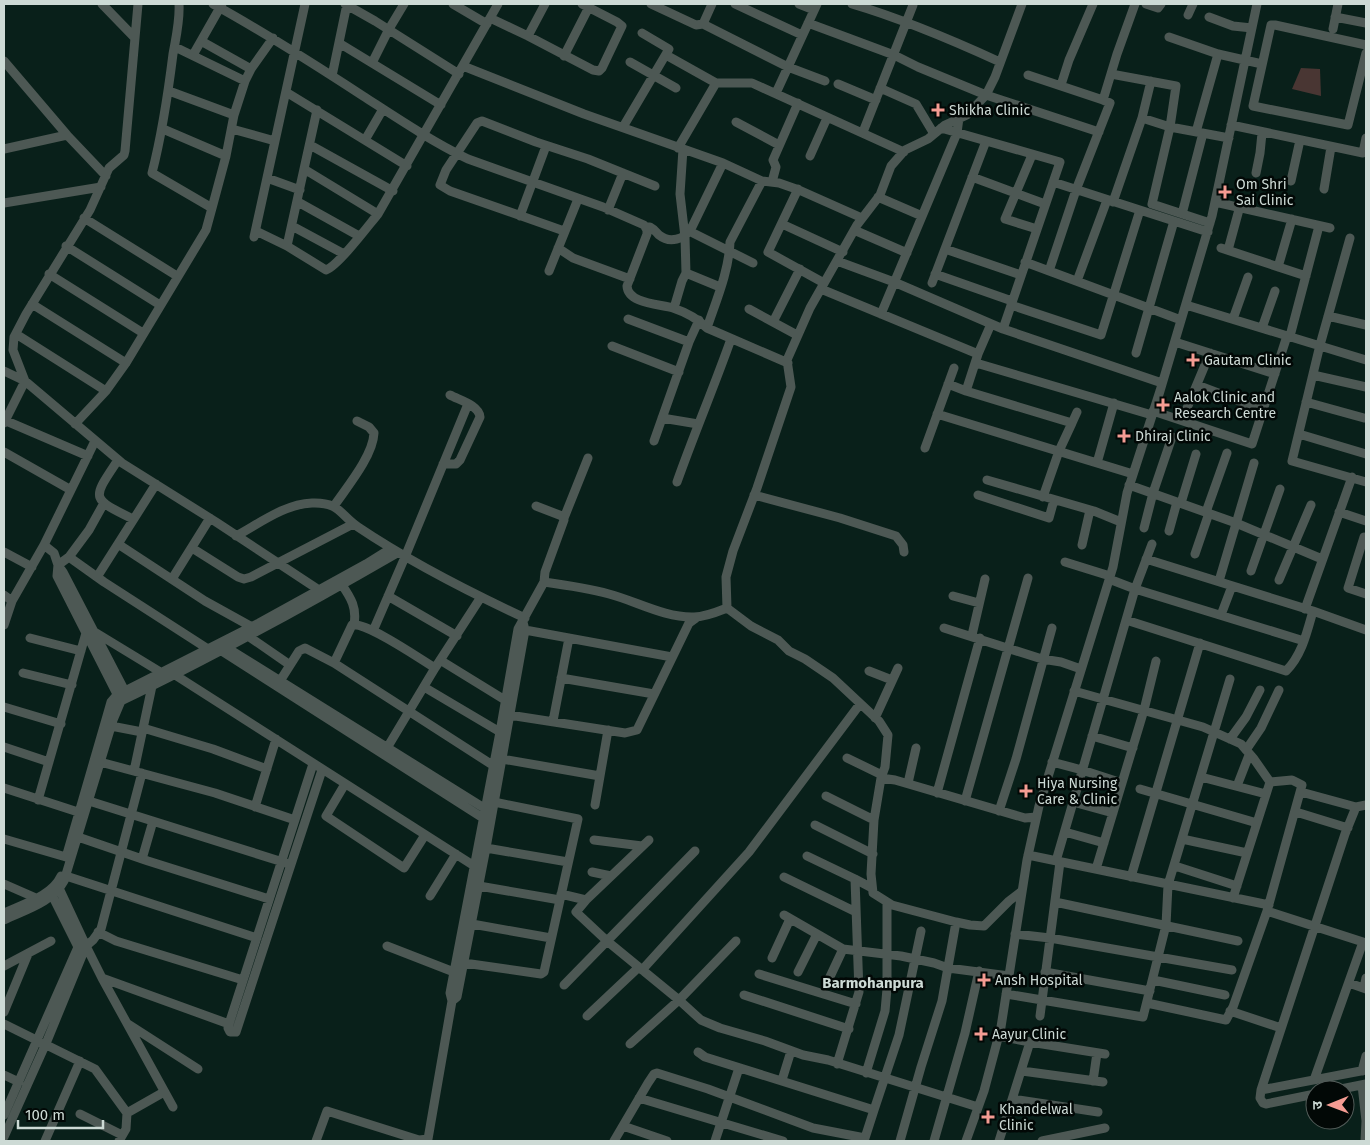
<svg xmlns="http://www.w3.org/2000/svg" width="1370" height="1145" viewBox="0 0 1370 1145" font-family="'Fira Sans','Noto Sans Devanagari',sans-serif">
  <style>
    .green { fill: #493633 }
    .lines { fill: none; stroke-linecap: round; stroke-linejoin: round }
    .minor { stroke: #4d5854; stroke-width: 9 }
    .poi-dot { fill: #f59c93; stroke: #020806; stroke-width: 2 }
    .labels { text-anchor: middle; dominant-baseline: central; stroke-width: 5; stroke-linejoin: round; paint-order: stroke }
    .poi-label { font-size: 14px; fill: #cddad5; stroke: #020806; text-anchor: start }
    .neighbourhood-label { font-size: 15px; font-weight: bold; fill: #cddad5; stroke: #020806 }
  </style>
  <rect width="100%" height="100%" fill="#09201a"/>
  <path class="green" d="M1301,68L1320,69L1321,96L1292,89Z"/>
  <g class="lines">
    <path class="minor" d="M102,4L135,38
      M138,4L125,151L124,155L109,168L90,210L26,314L14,337L13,350L25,381L122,463L216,522L319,590
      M213,4C264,32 314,64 363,96C397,118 431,141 468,159L603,207L644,225L647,230V234L627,286C628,304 660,304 673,308C685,312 698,319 707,328L788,363
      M345,4L375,21L459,74
      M453,4L487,24
      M651,4L696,25L703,24L788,67L825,81
      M735,4L802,35
      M799,4L814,10
      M852,4C903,19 952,40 1000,62
      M1146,4L1158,8L1161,4
      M1188,15L1193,4
      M1209,17L1233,26L1252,28
      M1335,17L1366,23
      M490,18L528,36L593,70L599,71L602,68L622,26L617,22L582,4
      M808,23L894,55L918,67L986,95L1099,132
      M703,24L712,4
      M1333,29L1338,4
      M528,36L545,4
      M1169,37L1218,54L1262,64
      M201,41L251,69L245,81
      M339,43L441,105
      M1366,45L1275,25H1271L1253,106L1348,125L1366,53
      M175,47L245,81L234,115L226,156L212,208L152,173C162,134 168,94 173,54C176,37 180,21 179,4
      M193,55L222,4
      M666,55L716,83H752L904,152
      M564,56L589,7
      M4,61L67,135
      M630,62L676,88
      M372,63L389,29L404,4
      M463,66L584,114L723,163L762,181L779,183L799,190L862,218
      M251,69L273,38
      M1111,74L1176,86L1170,127L1152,204L1210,223
      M1028,75L1103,100L1117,54L1135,4
      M332,76L347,4
      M838,84L876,100
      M1061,85L1069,60L1093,4
      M880,88L916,104L934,134
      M169,91L234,115
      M286,92L407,166
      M776,93L817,4
      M1142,118L1170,127L1229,138
      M736,122L779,145
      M1231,125L1363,153L1366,138
      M623,127L669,49L642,33
      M941,128L1060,162L1003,329
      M163,129L226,156
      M232,129L275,141
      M863,132L913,5
      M1196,132L1218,54
      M365,140L383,109
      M310,145L393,191
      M678,148L716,83
      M4,149L67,135L106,176
      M1032,155L1005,219L1037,229
      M810,156L827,118
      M304,169L378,214L498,4
      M1256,173L1260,153L1262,133
      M972,177L1045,204
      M267,178L300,190
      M1291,181L1300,140
      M772,182L776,167L773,160L798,103
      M1053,182L1208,232
      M798,189L768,252L824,283
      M1324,189L1331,147
      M878,197L922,216
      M298,202L359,236
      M1113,202L1142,118L1151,81
      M1215,202L1330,228
      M4,203L101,187
      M608,210L623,173
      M1182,214L1203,133
      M520,216L546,146
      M84,218L177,276
      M782,224L843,252
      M292,226L344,254
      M646,227H650C654,229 656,232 659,235C670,244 684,239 691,229L723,163
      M854,230L907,253
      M256,231L287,246L326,270C338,266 368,226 378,214
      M564,231L450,191L440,185L446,170L477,123L482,121L536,142L588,159L655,186
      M689,231L753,263
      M254,237L305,4
      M1350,238L1320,345L1292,461L1366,482
      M66,246L160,305
      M287,246L317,110
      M558,248L573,258L630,279
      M1221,248L1306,276
      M945,249L1021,275
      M1228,250L1240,206
      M837,261L894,282L1003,329L1162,383
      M1025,262L1181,320
      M1278,267L1292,219
      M549,271L578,199
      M1049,271L1076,190L1110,103L1103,100
      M686,273L720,287
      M49,274L143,333
      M935,274L1012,301
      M1077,281L1107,200
      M932,283L986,141
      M821,289L978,354
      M32,304L126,363
      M1011,305L1101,335L1140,210
      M1186,305L1366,360
      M674,308L682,281L686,273L685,237L680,194L683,149
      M749,309L797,335
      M881,314L957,133L959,118
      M1328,316L1366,325
      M628,319L689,342
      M1233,319L1248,277
      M773,322L800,269
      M991,324L978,354L966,391L1072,423L1059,451L1043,497
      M707,328C716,301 729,271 730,242L762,181
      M1262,328L1275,291
      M16,334L106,391
      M1290,336L1319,226
      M1175,342L1275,374
      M612,346L679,372
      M1136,353L1174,221
      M976,363L1152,415
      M4,371L25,381L4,423
      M1313,375L1366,387
      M948,384L966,391
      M1197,385L1263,410
      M1306,402L1364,418
      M1153,411L1252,444L1287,336
      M937,414L1133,474
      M662,418L698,424
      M4,420L88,456
      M1182,420L1210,353
      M1072,423L1077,412
      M75,424L106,391L126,363L206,230L212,208
      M1299,434L1366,454
      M654,441L689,342L699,320
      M925,448L954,368
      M4,452L71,490
      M118,460C92,499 90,498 133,519
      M1097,463L1114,403
      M443,464H456L460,460L480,417C479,405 459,400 450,395
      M987,480L1094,511L1121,522
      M677,482C694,434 714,387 731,339
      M1129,485L1236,523L1322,559
      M754,495L840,518L896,536L903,545L904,552
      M978,495L1049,518L1054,500
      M1181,503L1196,454
      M334,506C347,487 373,456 374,433L369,427L357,421
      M1206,512L1227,453
      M1339,512L1366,521
      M564,518L588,458
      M1144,528L1153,493L1172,437
      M1169,531L1177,502
      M236,536C260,523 285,504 312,503C340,502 339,514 358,527C410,562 467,591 525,618
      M1364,537L1348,588L1366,594
      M118,544L205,601L252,627
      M44,545L54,553L58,565L63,572L128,697
      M1082,545L1090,510
      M192,548L238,577L244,579L251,577L353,524
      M4,552L32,567
      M1195,554L1209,513
      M69,557L89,530L104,503
      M1146,559L1313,611L1366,630
      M1065,562L1110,576
      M1251,571L1280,489
      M97,577L156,484
      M172,579L210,518
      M1109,579L1135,589L1304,641
      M1279,580L1311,505
      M1219,581L1254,463
      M544,582C566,585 587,588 609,594C636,601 665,618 694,617C705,617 717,612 727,608L726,577L733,551L757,488L791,387L787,360L810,308L857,225L880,195L891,166L905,150L928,139L945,125L967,115L986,95L995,77L1022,4
      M342,585C351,598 357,608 354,624
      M4,595L12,601
      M388,596L457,636
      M953,596L979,603
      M727,608L751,626L778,640L789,651L805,659L833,678L879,721L888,735L885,767L881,778L874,820L871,874L873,893L892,905L956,922
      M1305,609L1352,477
      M1221,615L1232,586
      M1126,620L1286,671C1302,655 1307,632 1313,611
      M4,625L12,601L44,545L95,441
      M944,628L1042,659L1061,662L1081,669
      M525,630L672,657
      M373,631L405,557L468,404
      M972,635L985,579
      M248,636L290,665
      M30,638L81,651
      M217,648L486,820
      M229,649L489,811
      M440,660L505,700
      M334,663L494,766
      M869,671L892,680
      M23,673L72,685
      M172,673L479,869
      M561,678L654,694
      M280,681L299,651L305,648L334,663L352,625C367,622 420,659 435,668
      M424,687L500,732
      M1074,691L1203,727L1241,744L1254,759L1270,782L1292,780L1302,785L1267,911L1233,1007L1226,1020L1147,1003
      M120,700L57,576L58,565L69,557L104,582L208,649
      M4,707L61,724
      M509,715L625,733L637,730L689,623L696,618
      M875,718L898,668
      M553,721L569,638
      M111,726L142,732
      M143,728L213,749L267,769
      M1092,736L1133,748
      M1230,739L1246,717L1260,690
      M4,747L49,762
      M387,748L435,668L481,597
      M1246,750L1261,728L1279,690
      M847,758L882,775
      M502,759L600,776
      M100,762L215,793L295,820
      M1052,762L1082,770L1122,783
      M313,764L229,1024L228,1028L230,1032H236L322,770
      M134,771L152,686
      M1201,777L1266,794
      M881,778L895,780L1025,818L1036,817
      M908,783L916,748
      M345,784L326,816L404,868L425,835
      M1237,786L1249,755
      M4,788L78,812
      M1140,789L1257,823
      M1301,792L1356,807L1366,805
      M937,793L980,638
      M826,796L874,820
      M38,800L86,633L93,631L162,673
      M89,801L286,863
      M965,801L1028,578
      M1073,802L1113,813
      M595,805L608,730
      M255,807L276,739
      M999,811L1016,759L1052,628
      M1296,812L1348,828
      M815,825L873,854
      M1065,832L1104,843
      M78,837L148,861L269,899
      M4,839L66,857
      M1182,839L1247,853
      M594,840L642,846
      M486,848L568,862
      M67,854L107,716L111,702L117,695L259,623L366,564L390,549
      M1028,855L1269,905
      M807,856L855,879
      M142,859L153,821
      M1056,861L1135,589L1152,544
      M1175,866L1237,886
      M1096,869L1144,710L1156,661
      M592,872L611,876
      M66,876L257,938
      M784,877L856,912
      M1131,877L1200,643
      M4,884L36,898
      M479,886L560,900
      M561,894L586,900L576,912L607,941L679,1000L630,1044
      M430,896L456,854
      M1233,898L1270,782
      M586,900L649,840
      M1055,902L1238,941
      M1267,911L1363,942L1314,1080
      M4,913C23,904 52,896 61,876
      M784,915L843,949L901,956L934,963L948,968L1009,976
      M4,920C25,910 53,902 64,881L113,720L121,701C215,656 307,605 397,553
      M472,924L551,938
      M98,932L116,941L243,980
      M1015,934L1050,938L1232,970
      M736,941L679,1000L701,1020L720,1028L765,1041L803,1055L828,1060L978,1107
      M86,946L93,940L101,929L142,773
      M387,946L459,974
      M84,947L86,946L102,978L229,1024
      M772,958L790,919
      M464,963L541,974L544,972L578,819L494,802
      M4,966L51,941
      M642,970L749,852L860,704
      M798,972L817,934
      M1045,972L1150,991
      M759,974L856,1004
      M102,978L173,1107
      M1153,980L1225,995
      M828,981L843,949
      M1349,983L1366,989
      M564,985L695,851
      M1364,988L1366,978
      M1006,994L1143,1017L1166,925L1168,885L1230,679
      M744,995L849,1029
      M452,1001L457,997L486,848L525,630L523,622
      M1230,1011L1281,1028
      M4,1012L28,954
      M587,1016L639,967
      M1040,1016L1060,862
      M4,1024L95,1069L127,1113L126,1129L119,1141
      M128,1024L198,1069
      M998,1036L1030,1042
      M698,1052L705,1057L874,1110L899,1035L921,931
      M837,1064L859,992L855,879L872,888
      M1022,1071L1103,1082
      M1362,1071L1366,1056
      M866,1073L885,1011L887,989V902
      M4,1075L19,1082
      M782,1080L791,1051
      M1093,1081L1097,1053
      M1362,1085L1366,1121L1365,1141
      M1261,1090L1345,834L1356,807
      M1336,1090L1366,1084
      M1315,1094L1266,1104L1263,1103L1260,1098L1261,1090L1366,1070
      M639,1098L783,1141
      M1013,1099L1098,1112
      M127,1113L164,1092
      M80,1114L122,1135
      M4,1115L78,947L50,891
      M623,1126L667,1141
      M4,1137L47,1041L86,946L58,886
      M45,1141L80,1061
      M316,1141L327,1111L419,1140L428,1139L452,1001L450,993L500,732L518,629L544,582L545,572L564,520L562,516L536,506
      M614,1141L648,1083L654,1074L657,1073L708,1089L813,1128L865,1138
      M715,1141L739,1068
      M864,1141L874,1110
      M900,1141L921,1067L942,1001L956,922L970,925L984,926L1009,901L1022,891
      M934,1141L965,1033L979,971
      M966,1141L984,1091L1001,1027L1027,860L1039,806L1113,567L1127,493L1160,391L1212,216L1257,4
      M999,1141L1030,1042L1105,1054
      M1042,1141L1105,1128"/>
  </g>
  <g class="poi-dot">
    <path d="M935.5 102.5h5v5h5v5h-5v5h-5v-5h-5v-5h5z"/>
    <path d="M1222.5 184.5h5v5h5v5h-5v5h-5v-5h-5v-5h5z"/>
    <path d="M1190.5 352.5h5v5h5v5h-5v5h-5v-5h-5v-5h5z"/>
    <path d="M1160.5 397.5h5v5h5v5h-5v5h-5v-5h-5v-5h5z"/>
    <path d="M1121.5 428.5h5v5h5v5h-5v5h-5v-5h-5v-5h5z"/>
    <path d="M1023.5 783.5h5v5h5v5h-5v5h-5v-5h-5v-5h5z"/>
    <path d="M981.5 972.5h5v5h5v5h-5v5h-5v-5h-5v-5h5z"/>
    <path d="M978.5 1026.5h5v5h5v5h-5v5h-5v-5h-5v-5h5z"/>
    <path d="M985.5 1109.5h5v5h5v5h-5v5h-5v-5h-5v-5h5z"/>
  </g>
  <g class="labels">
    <g class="poi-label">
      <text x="949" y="110">Shikha Clinic</text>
      <text x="1236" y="184">Om Shri<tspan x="1236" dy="16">Sai Clinic</tspan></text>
      <text x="1204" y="360">Gautam Clinic</text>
      <text x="1174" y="397">Aalok Clinic and<tspan x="1174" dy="16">Research Centre</tspan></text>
      <text x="1135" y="436">Dhiraj Clinic</text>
      <text x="1037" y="783">Hiya Nursing<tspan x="1037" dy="16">Care &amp; Clinic</tspan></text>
      <text x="995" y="980">Ansh Hospital</text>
      <text x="992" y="1034">Aayur Clinic</text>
      <text x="999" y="1109">Khandelwal<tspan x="999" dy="16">Clinic</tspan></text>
    </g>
    <g class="neighbourhood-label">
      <text x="873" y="983">Barmohanpura</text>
    </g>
  </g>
  <rect width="1370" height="1145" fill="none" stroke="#cddad5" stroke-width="10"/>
  <g transform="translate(1330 1105) rotate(269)"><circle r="24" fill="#020806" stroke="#535c59"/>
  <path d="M0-4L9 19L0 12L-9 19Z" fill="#f59c93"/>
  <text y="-8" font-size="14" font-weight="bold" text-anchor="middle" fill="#cddad5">उ</text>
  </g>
  <path d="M18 1120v8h85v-8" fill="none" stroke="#cddad5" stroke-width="2.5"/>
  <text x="25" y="1120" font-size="15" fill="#cddad5" stroke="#020806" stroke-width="4" paint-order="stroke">100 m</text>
</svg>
